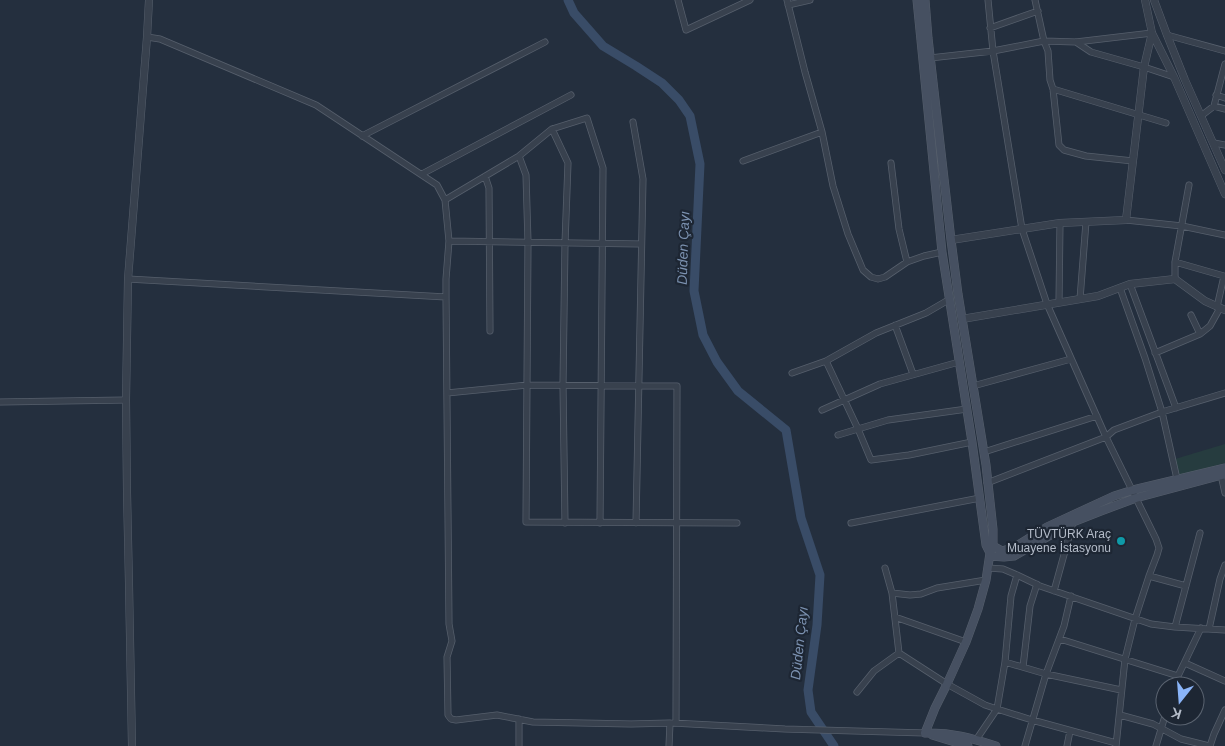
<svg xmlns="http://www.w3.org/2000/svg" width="1225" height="746" viewBox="0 0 1225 746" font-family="Helvetica,sans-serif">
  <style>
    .green { fill: #263c3f }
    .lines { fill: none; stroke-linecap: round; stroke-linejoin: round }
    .river { stroke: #394c67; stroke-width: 9 }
    .minor-casing { stroke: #565f6c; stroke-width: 7 }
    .tertiary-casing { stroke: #565f6c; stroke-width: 8 }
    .secondary-casing { stroke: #565f6c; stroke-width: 9 }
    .minor { stroke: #38414e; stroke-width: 5.5 }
    .tertiary { stroke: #38414e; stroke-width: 7 }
    .secondary { stroke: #465061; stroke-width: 8 }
    .culture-dot { fill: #0f9aa8; stroke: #1d2633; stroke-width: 2 }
    .labels { text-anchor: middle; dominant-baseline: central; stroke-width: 4.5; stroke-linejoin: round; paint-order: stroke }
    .poi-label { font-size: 12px; fill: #b4bcc9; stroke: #1d2633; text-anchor: end }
    .water-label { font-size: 14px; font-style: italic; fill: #7c92b1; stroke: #1d2633 }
  </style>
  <rect width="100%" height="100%" fill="#242f3e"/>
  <path class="green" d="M1225,444V463L1180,475L1178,472L1175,459Z"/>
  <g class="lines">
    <path class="river" d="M568,0L574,13L603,46L636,66L662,83L679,100L690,116L700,164L694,291L703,335L717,362L738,391L786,430L801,518L820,575L817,625L808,690L811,712L834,746"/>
    <defs>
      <path id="minor" d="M678,0L686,30L750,0
        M787,0L805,72L822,132L833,186L848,234L863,270L871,277L878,279L885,277L907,262L924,256L942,252
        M988,0L993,51L1022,229L1047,304L1106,437L1156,539L1159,548L1157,555L1149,576L1135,619L1125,659L1116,746
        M1035,0L1044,41L1048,51L1050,80L1053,89L1059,145L1064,150L1086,156L1133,161
        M788,5L810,0
        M990,28L1038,11
        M1167,35L1225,51
        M147,37L160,39L316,105L437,185L445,200L449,241L446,279V297L449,624L452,641L447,657L448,715L451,719L456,720L497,715L533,722L631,724L670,723L669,746
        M1076,42L1091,52L1144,67L1174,77
        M930,58L993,51L1044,41L1076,42L1152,33
        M1053,89L1166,123
        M1216,95L1225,98
        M1214,106L1225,64
        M1201,116L1214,106L1225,109
        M633,122L643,179L636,523
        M552,129L568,163L565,243L563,385L565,523
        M362,136L545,42
        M1214,143L1225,145
        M519,156L526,175L528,242L526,522L737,523
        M743,161L822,132
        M891,163L899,229L907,262
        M422,174L571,95
        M485,176L489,188L490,331
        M445,200L519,156L552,129L587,118L603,168L600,523
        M1126,220L1182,226L1225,235
        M449,241L641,244
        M1175,262L1224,276L1217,307
        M128,279L446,297
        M1175,279V262L1189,185
        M1130,284L1176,408
        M1120,288L1145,358L1162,412L1177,479
        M1080,299L1086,222
        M1059,302L1060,223
        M1191,315L1200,334
        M895,325L913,374
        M1155,353L1200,334L1210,326L1220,308
        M826,361L858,429L871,460L909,455L972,442
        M792,373L826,361L876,333L926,313L950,299
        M973,386L1071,359
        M447,393L527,385L677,386L676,723
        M0,402L126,400
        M822,410L880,384L959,362
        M838,435L888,420L967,409
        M984,452L1097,416
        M1221,475L1225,493
        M987,483L1106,437L1114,430L1162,412L1225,393
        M851,523L980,498
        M885,568L892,593L899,653
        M988,568L1003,569L1017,575L1040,586L1151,624L1175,627L1225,630
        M1149,576L1186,586
        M1054,591L1073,522
        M892,593L910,595L921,594L937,588L986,580
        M895,617L966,642
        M1175,627L1200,533
        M1209,629L1220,579L1225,565
        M1060,639L1178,676
        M1005,662L1046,674L1121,690
        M1185,663L1225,681
        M1023,667L1030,606L1037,584
        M1175,686L1178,676L1201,628
        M857,692L874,671L899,653L947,684L985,705L997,709L1032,720L1116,743
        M1120,715L1153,724L1181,739L1209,746
        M673,723L785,729L925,733
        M976,740L997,709L1005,662L1011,596L1017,575
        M519,746V719
        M1025,746L1046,674L1064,626L1071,596
        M1067,746L1070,731
        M1156,746L1165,716
        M1210,746L1214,734L1225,710"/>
      <path id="tertiary" d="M1145,0L1152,33L1174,77L1225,194
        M1154,0L1167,35L1185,80L1225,170
        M951,240L1060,223L1126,220L1144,67L1152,33
        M962,319L1098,296L1130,284L1175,279L1205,301L1225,310
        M132,746L129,584L127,492L126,400L128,279L147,37L149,0"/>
      <path id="secondary" d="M917,0L942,252L972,442L986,545L990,553
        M925,0L928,38L951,240L958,294L986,465L993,529V546L990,553L986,580L978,609L966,642L947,684L935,708L925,733
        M993,546L1002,551L1015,547L1047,527L1114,496L1133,490L1225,468
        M990,556L1004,557L1014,556L1073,522L1101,511L1136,498L1225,474
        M925,733C951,732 971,738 996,746
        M932,735L968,746"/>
    </defs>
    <use href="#minor" class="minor-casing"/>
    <use href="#tertiary" class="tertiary-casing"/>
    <use href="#secondary" class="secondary-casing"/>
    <use href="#minor" class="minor"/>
    <use href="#tertiary" class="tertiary"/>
    <use href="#secondary" class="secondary"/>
  </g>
  <circle class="culture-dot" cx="1121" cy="541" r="5"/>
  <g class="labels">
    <g class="poi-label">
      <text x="1111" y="534">TÜVTÜRK Araç<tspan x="1111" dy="14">Muayene İstasyonu</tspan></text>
    </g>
    <g class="water-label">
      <text transform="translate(683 248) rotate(-88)">Düden Çayı</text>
      <text transform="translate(799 643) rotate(-84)">Düden Çayı</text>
    </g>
  </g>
  <g transform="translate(1180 701) rotate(197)"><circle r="24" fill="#1d2633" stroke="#59626f"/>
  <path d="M0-4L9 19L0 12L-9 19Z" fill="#8ab4f8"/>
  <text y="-8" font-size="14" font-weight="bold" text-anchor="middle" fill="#b4bcc9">K</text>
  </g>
</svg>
